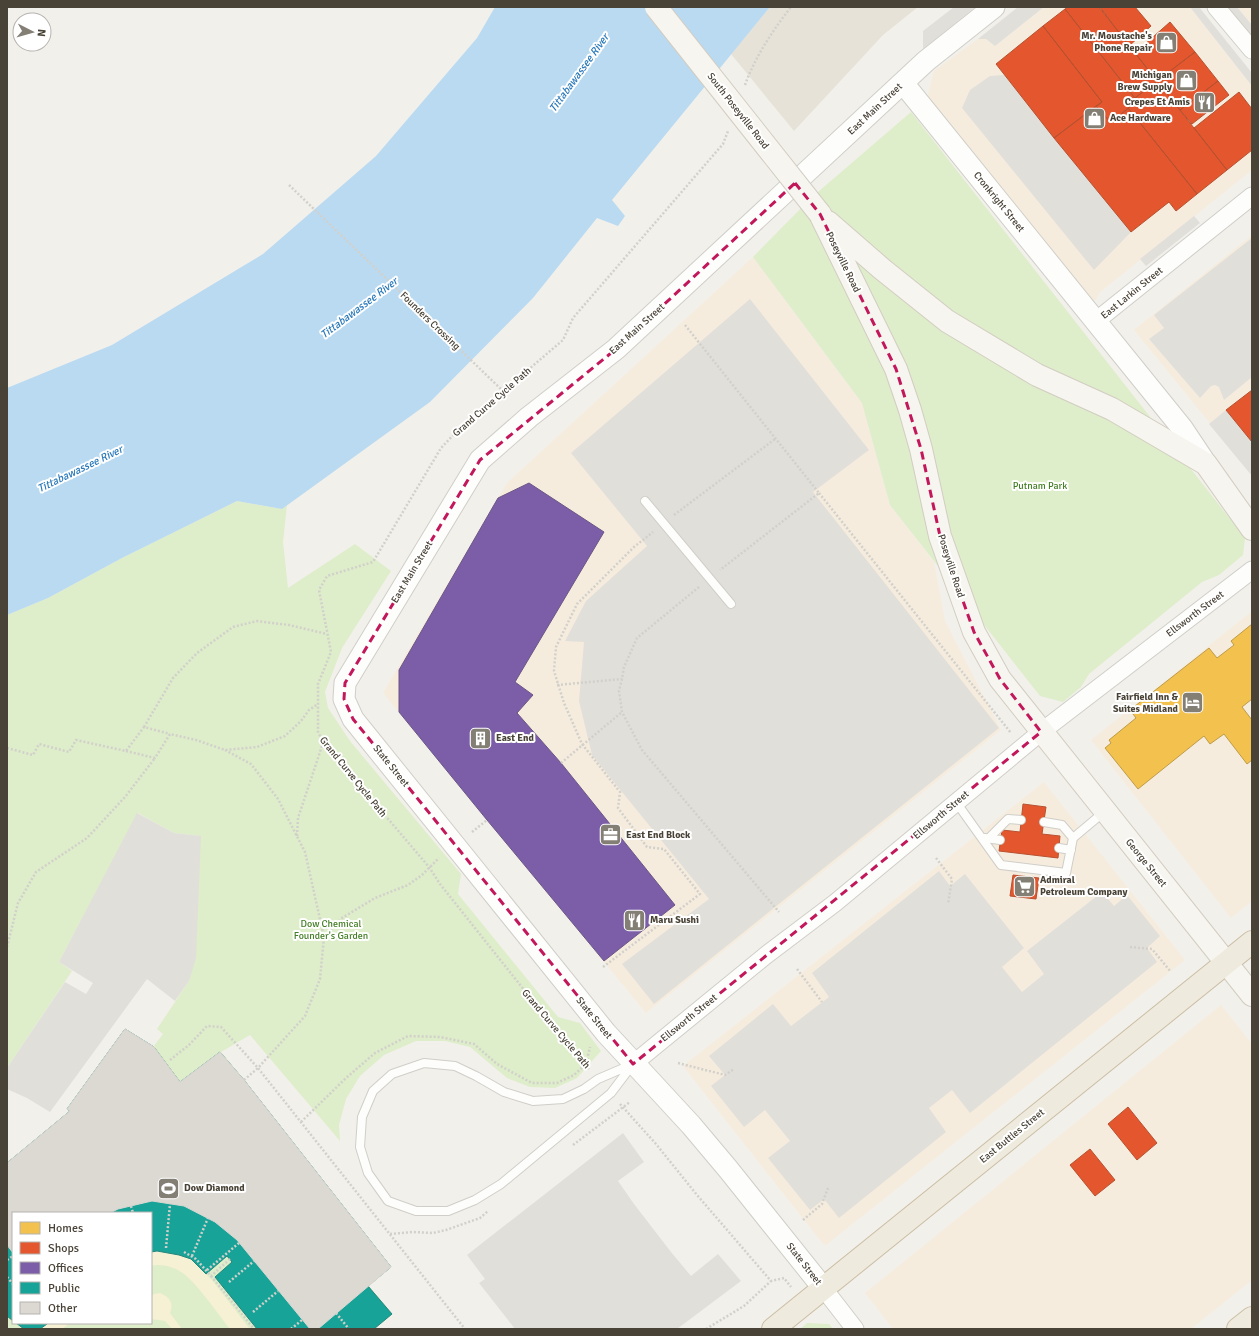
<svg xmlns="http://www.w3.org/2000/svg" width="1259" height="1336" viewBox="0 0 1259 1336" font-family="Signika,sans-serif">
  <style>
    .residential { fill: #e6e2d8 }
    .commercial { fill: #f5ecde }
    .green { fill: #deedca; fill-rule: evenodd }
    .sand { fill: #f6f0d5 }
    .parking { fill: #e1dfda }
    .water { fill: #badaf1 }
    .homes { fill: #f2c14e; stroke: #bf9b47 }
    .shops { fill: #e4572e; stroke: #b65130 }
    .offices { fill: #7b5ea7; stroke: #6c5685 }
    .public { fill: #17a398; stroke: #26867b }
    .building { fill: #dcd9d3; stroke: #dad7d1 }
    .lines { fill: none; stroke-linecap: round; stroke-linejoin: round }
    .service-casing { stroke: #d0cec8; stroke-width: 10 }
    .minor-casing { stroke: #d0cec8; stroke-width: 19 }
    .tertiary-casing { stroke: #d0cec8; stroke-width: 23 }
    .secondary-casing { stroke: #d2cdc2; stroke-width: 24 }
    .trunk-casing { stroke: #cbbea5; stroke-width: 24 }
    .path { stroke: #d2d0ca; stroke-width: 2.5; stroke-dasharray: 2 2; stroke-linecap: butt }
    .service { stroke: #fdfdfc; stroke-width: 8 }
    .minor { stroke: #fdfdfc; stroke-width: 17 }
    .tertiary { stroke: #fdfdfc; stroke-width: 21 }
    .secondary { stroke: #f7f5ef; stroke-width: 22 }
    .trunk { stroke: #efeade; stroke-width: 22 }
    .secondary-bridge-casing { stroke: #d2cdc2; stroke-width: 24; stroke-linecap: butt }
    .secondary-bridge { stroke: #f7f5ef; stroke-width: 22 }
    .marked { fill: none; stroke: #c2185b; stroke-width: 3; stroke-dasharray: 8 5; stroke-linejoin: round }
    .labels { text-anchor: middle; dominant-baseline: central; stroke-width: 4; stroke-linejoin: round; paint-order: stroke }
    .poi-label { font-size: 10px; font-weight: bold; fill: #494236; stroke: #fff; text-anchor: start }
    .street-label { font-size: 10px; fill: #494236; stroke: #fff }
    .park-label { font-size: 10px; fill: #447e26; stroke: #fff }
    .water-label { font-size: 11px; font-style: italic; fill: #2979bb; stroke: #fff }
  </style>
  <rect width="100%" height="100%" fill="#f2f0eb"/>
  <path class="residential" d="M770,7H918L883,35L794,131L731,54Z"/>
  <path class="commercial" d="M1044,7H1190L1252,86V170L1099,293L1096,300L1091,302L930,101L928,94L934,71L978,39H986L995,46Z
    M1237,7H1252V25Z
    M1252,235V475L1134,330Z
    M753,257L862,403L890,505L934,562L945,621L1001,730L646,1013L383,693L507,483Z
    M1252,611V901L1231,918L1091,740Z
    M1044,782L1185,960L826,1245L823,1244L683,1066Z
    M1221,1005L1252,1044V1280L1191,1329H893L865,1293Z"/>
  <path class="green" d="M911,112L1245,538L1243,555L1219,575L1202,582L1089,674L1081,687L1063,702L1040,696L890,505L862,403L753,257L811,198Z
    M237,501L282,509L287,505L283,542L288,588L355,544L391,571L342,648L325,692L328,708L350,741L461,874L458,894L558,1017L580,1023L601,1051L577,1078L555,1088L530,1087L507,1078L470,1047L445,1041H416L384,1055L360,1076L346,1099L339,1125L340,1141L250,1035L221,1052L244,1080L391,1267L369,1286L392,1314L374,1329H7V1163L69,1112L67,1109L125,1029L153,1047L163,1034L157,1029L189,981L200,836L174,833L138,813L59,962L72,971L7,1068V615L48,598L122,558ZM13,1213H151V1323H13Z
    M807,1323L829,1324L833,1329H800Z"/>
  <path class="sand" d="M157,1251L179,1255L191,1259L212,1280L250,1329H230C217,1313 199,1286 184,1274C175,1267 161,1263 151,1266V1252Z
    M160,1293C170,1297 174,1303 170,1313L182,1329H172L165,1321L151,1319V1296L154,1294Z
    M47,1323H70L62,1329H39Z"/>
  <path class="parking" d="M954,7H975L923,49V31Z
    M1018,7H1044L995,46L986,39H978Z
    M1190,7H1199L1252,73V86Z
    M1227,7H1237L1252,25V38Z
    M1004,75L1131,232L1094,270L962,108L970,90L990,76Z
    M1194,216L1200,223L1146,266L1140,259Z
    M1252,238V377L1224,400L1219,387L1215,385L1211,386L1200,398L1149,339L1164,328L1154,315Z
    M750,299L869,450L813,492L999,728L654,1004L622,964L709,899L592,755L579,701L584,642L565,641L586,601L647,546L571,453Z
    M1226,410L1252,442V476L1209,424Z
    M137,813L174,833L201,836L196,958L189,981L175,1001L147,979L50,1112L27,1098L7,1089V1068L65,982L86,994L93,983L59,962Z
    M939,871L950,886L965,874L1024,948L1002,967L1022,992L1044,974L1027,951L1102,892L1114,906L1127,895L1160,936L1147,948L1157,962L970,1113L952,1090L929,1108L946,1132L839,1218L824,1199L810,1210L768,1158L790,1141L765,1110L744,1127L711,1086L725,1075L709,1056L773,1004L791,1026L829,997L812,973Z
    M623,1133L644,1162L618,1181L634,1204L671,1252L691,1276L718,1254L741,1281L677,1329H515L479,1283L485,1279L467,1255Z"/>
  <path class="water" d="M495,7H770L612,200L625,216L618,226L597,218L533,298L430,402L282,509L237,501L122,558L48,598L7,615V388L112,345L263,254L376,156L477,38Z"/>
  <path class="homes" d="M1252,624V699L1242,707L1252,720V760L1247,764L1224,734L1210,744L1204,736L1138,789L1105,748L1111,743L1109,740L1136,718L1130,710L1209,648L1217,658L1234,645L1231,641Z"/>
  <path class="shops" d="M1068,7H1099L1157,81L1135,98L1065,9Z
    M1100,7H1135L1151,26L1129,46Z
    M1065,9L1137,101L1111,123L1096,106L1102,102L1043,26Z
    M1170,22L1195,52L1157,81L1135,53Z
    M1043,26L1102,102L1054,138L996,64Z
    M1195,52L1218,81L1180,110L1157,81Z
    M1157,81L1227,170L1197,194L1128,108L1137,101L1135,98Z
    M1218,81L1229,95L1192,124L1180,110Z
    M1239,92L1252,109V150L1227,170L1194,128Z
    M1096,106L1111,123L1128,108L1197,194L1176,211L1169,202L1131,232L1054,138Z
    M1252,390V442L1226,410Z
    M1023,804L1046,807L1042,834L1060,836L1058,858L999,851L1002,830L1020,832Z
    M1013,875L1039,878L1036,899L1010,896Z
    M1128,1107L1157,1143L1137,1160L1108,1124Z
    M1090,1149L1115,1180L1095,1196L1070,1165Z"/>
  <path class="offices" d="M529,483L604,532L515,682L533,695L517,713L561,763L675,905L604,961L487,820L399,712V670L498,498Z"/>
  <path class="public" d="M125,1029L154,1047L180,1082L220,1052L244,1080L391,1267L368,1286L392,1314L374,1329H257L215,1277L232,1262L227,1256L206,1274L191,1259L179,1255L157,1251L151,1252V1213H13V1321L7,1316V1163L70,1111L67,1109Z
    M16,1323H47V1324L40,1329H24Z"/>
  <path class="building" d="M125,1029L154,1047L180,1082L220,1052L244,1080L391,1267L318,1329H310L237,1240L215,1222L184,1206L152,1201L118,1209L110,1213H13V1253L7,1245V1163L70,1111L67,1109Z"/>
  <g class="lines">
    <defs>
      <path id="service" d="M645,501L731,604
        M956,802L1001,865L1066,873L1073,838L1104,812
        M1044,822L1062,825L1073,838
        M985,838L1000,840
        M988,839L1008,819L1021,820
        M1059,848L1071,850
        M424,1063L455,1066L476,1076L504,1092L533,1101L563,1099L584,1089L598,1079L633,1064L611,1093L501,1184L475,1200L448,1211H416L388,1201L368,1173L360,1147L362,1117L373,1091L392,1074Z"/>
      <path id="minor" d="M1216,7L1252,50
        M1096,321L1252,196
        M633,1064L765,956L835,903L1041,732L1252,570
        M824,1289L855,1329"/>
      <path id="tertiary" d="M903,83L1182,428L1206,464
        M824,1289L728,1169L691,1125L606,1033L353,719L344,699L345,683L480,460L529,417L616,349L926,61L994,7"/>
      <path id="secondary" d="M820,214L896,369L910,410L921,449L940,536L974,632L1000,679L1252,995
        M828,222L882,269L947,321L1037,375L1112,409L1206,464L1252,529"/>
      <path id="trunk" d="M773,1329L1252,942
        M1238,1329L1252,1318"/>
    </defs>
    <use href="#service" class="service-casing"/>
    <use href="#minor" class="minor-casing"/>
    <use href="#tertiary" class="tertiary-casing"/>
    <use href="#secondary" class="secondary-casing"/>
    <use href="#trunk" class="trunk-casing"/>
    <path class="path" d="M745,85C755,57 773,30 791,7
      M289,185L503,391
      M685,325L819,493L720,570
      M819,493L1011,733
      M674,515L775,439
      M699,587L637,638L624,667L622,679L619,691L622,712L642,750L779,912
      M557,685L622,679
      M144,727L173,678L197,653L233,627L257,621L289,625L327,634
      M7,748L33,755L39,744L69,752L76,740L126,751L144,727L170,734
      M225,750L251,764L278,799L305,852L324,937
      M126,751L155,758L170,734L196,740L225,750L257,747L285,736L301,721L309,710L318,704
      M561,763L622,712
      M472,832L487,820
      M297,836L298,818L324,740
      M936,858L952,879L948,904
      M7,947L18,903L36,872L87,838L125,797L155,758
      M1130,947L1152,949L1171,972
      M603,967L700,894L664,849L647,847L618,808L620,792L582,744L564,703L554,671L556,647L577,604L634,547L653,532
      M797,969L822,1002
      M170,1060L189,1045L207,1026L221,1027L258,1068L465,1329
      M678,1063L725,1075L734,1069
      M589,1069L544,1015L440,884L429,867L355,780L318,733V684L331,652L319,590L327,576L373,562L441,448L460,428L563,340L573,318L723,144L728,131
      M244,1080L258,1068L305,1016L320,979L324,937L342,918L375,898L408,885L422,875L439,858
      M620,1104L656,1144L697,1195L771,1281L784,1278L791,1287
      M301,1122L346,1078L375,1053L408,1036L440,1037L474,1044L497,1064L532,1083H557L574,1075L586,1064L590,1047
      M573,1145L630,1102
      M131,1206L133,1213
      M803,1220L822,1204L828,1188
      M390,1234L413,1232L433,1233L446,1230L480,1218L488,1211
      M166,1248L170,1204
      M184,1252L196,1259L211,1276L230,1259
      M192,1256L208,1218
      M7,1260L13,1256
      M207,1270L239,1243
      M211,1276L254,1329
      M7,1277L13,1284
      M229,1282L254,1261
      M253,1312L278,1291
      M336,1313L349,1329
      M291,1329L302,1320
      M706,1329L744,1306L771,1281"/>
    <use href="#service" class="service"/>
    <use href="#minor" class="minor"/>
    <use href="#tertiary" class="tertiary"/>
    <use href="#secondary" class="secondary"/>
    <use href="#trunk" class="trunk"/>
    <defs>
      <path id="secondary-bridge" d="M656,7L820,214"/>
    </defs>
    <use href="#secondary-bridge" class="secondary-bridge-casing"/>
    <use href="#secondary-bridge" class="secondary-bridge"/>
  </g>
  <path class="marked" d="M795,183L820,214L896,369L921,449L940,536L974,632L1000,679L1041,732L633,1064L353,719L344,699L345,683L480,460L616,349Z"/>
  <defs>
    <symbol id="shop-square" viewBox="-11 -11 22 22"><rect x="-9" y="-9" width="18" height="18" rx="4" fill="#847f75" stroke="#fff"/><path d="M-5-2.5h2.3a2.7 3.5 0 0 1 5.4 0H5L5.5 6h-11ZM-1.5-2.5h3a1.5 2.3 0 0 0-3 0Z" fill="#fff"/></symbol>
    <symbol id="restaurant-square" viewBox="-11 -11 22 22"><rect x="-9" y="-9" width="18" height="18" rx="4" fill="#847f75" stroke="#fff"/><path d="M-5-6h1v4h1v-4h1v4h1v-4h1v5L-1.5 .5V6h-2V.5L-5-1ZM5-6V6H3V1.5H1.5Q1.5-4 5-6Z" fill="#fff"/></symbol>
    <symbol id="hotel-square" viewBox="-11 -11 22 22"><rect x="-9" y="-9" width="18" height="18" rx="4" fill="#847f75" stroke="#fff"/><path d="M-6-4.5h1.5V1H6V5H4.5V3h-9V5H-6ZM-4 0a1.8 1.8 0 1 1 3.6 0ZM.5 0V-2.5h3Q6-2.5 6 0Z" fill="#fff"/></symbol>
    <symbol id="building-square" viewBox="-11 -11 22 22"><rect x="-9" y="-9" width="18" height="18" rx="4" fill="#847f75" stroke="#fff"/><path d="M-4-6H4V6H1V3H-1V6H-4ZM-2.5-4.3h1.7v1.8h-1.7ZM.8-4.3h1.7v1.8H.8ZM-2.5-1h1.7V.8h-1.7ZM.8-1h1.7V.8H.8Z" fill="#fff"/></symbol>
    <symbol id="office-square" viewBox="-11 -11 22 22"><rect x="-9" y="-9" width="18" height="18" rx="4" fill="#847f75" stroke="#fff"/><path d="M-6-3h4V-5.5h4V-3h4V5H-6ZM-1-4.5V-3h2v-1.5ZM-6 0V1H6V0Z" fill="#fff"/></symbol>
    <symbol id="supermarket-square" viewBox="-11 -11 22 22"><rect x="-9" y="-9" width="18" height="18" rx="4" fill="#847f75" stroke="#fff"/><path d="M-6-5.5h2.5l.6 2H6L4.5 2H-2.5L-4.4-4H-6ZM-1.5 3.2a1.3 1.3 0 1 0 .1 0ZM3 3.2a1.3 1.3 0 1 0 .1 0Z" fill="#fff"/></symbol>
    <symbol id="stadium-square" viewBox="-11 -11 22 22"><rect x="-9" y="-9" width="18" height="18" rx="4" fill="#847f75" stroke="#fff"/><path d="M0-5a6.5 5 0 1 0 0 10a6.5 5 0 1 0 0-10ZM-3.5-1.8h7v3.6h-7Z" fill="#fff"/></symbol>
  </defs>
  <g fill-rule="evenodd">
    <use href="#shop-square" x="1154" y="30" width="25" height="25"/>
    <use href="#shop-square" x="1174" y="68" width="25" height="25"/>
    <use href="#restaurant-square" x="1192" y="90" width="25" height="25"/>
    <use href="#shop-square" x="1082" y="106" width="25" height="25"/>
    <use href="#hotel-square" x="1180" y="690" width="25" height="25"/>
    <use href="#building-square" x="468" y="726" width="25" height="25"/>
    <use href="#office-square" x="598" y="822" width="25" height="25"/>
    <use href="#supermarket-square" x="1012" y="874" width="25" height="25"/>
    <use href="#restaurant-square" x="622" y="908" width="25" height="25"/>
    <use href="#stadium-square" x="156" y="1176" width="25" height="25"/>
  </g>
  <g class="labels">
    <g class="poi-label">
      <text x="1152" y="36" text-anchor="end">Mr. Moustache's<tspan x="1152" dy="12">Phone Repair</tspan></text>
      <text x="1172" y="75" text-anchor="end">Michigan<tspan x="1172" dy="12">Brew Supply</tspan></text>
      <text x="1190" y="102" text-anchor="end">Crepes Et Amis</text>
      <text x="1110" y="118">Ace Hardware</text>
      <text x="1178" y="697" text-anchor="end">Fairfield Inn &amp;<tspan x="1178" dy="12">Suites Midland</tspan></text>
      <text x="496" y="738">East End</text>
      <text x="626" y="835">East End Block</text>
      <text x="1040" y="880">Admiral<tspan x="1040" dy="12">Petroleum Company</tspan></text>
      <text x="650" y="920">Maru Sushi</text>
      <text x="184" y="1188">Dow Diamond</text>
    </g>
    <g class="street-label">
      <text transform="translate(875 109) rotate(-43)">East Main Street</text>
      <text transform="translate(738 111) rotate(52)">South Poseyville Road</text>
      <text transform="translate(999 202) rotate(51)">Cronkright Street</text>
      <text transform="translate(843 262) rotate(64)">Poseyville Road</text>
      <text transform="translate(1132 293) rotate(-39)">East Larkin Street</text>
      <text transform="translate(430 321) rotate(44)">Founders Crossing</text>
      <text transform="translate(637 329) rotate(-42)">East Main Street</text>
      <text transform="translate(492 402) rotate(-41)">Grand Curve Cycle Path</text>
      <text transform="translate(951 566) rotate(72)">Poseyville Road</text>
      <text transform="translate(412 572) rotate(-59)">East Main Street</text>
      <text transform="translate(1195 614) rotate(-37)">Ellsworth Street</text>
      <text transform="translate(391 766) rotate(51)">State Street</text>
      <text transform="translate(353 777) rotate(51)">Grand Curve Cycle Path</text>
      <text transform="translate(941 815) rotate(-40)">Ellsworth Street</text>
      <text transform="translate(1146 863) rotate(51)">George Street</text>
      <text transform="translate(594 1018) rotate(51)">State Street</text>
      <text transform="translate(689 1018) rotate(-39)">Ellsworth Street</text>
      <text transform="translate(556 1029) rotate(50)">Grand Curve Cycle Path</text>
      <text transform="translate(1012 1136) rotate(-39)">East Buttles Street</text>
      <text transform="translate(804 1264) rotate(52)">State Street</text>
    </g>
    <g class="park-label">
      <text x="1040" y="486">Putnam Park</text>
      <text x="331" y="924">Dow Chemical<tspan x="331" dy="12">Founder's Garden</tspan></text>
    </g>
    <g class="water-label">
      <text transform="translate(579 73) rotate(-54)">Tittabawassee River</text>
      <text transform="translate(359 308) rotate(-37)">Tittabawassee River</text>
      <text transform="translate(80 469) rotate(-26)">Tittabawassee River</text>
    </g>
  </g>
  <rect width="1259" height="1336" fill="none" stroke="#494236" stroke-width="16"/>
  <rect x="12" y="1212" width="140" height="112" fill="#ffffff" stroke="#b6b3af"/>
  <rect x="20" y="1222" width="20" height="12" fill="#f2c14e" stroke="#b6b3af"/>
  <text x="48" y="1232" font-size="12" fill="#494236">Homes</text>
  <rect x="20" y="1242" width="20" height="12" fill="#e4572e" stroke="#b6b3af"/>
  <text x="48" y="1252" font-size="12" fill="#494236">Shops</text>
  <rect x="20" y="1262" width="20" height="12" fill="#7b5ea7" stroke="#b6b3af"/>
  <text x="48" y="1272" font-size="12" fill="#494236">Offices</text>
  <rect x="20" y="1282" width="20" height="12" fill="#17a398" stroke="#b6b3af"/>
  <text x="48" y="1292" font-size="12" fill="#494236">Public</text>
  <rect x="20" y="1302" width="20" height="12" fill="#dcd9d3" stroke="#b6b3af"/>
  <text x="48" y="1312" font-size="12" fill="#494236">Other</text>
  <g transform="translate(32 32) rotate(96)"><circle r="19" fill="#ffffff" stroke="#b6b3af"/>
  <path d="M0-3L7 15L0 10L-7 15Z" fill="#847f75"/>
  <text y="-6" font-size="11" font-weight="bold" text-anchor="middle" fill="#494236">N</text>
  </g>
</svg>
